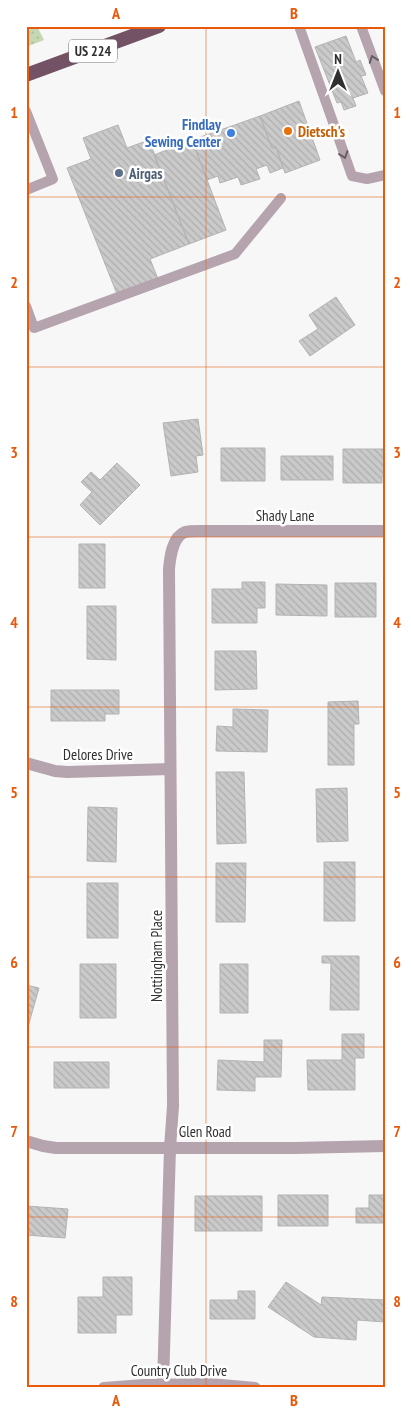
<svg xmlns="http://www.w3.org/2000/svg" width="411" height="1414" viewBox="0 0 411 1414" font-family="'PT Sans Narrow',sans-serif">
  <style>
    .green { fill: url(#green-dots) }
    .building { fill: url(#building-back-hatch); stroke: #b3b3b4 }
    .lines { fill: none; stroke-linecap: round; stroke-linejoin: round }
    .service { stroke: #b5a3ad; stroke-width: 10 }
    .minor { stroke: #b5a3ad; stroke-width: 12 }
    .tertiary { stroke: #b5a3ad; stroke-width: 12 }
    .trunk { stroke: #725264; stroke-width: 14 }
    .oneway { stroke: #655e63 }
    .grid { fill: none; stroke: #e8590c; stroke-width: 1; stroke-opacity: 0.55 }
    .food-dot { fill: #e8710a; stroke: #fff; stroke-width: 2 }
    .shop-dot { fill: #3f7fe0; stroke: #fff; stroke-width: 2 }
    .service-dot { fill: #5c6f8a; stroke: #fff; stroke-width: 2 }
    .labels { text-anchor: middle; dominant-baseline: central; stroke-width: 5; stroke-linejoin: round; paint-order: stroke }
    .shield { fill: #fff; stroke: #6e6e6f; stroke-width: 1 }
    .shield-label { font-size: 14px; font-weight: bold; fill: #303031 }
    .shop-label { font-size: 15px; font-weight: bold; fill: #366cbe; stroke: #fff; text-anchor: end }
    .food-label { font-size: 15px; font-weight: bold; fill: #c56008; stroke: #fff; text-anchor: start }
    .service-label { font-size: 15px; font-weight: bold; fill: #4e5e75; stroke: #fff; text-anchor: start }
    .street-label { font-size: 15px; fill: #303031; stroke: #fff }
    .neatline { fill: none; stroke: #e8590c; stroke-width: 2 }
    .grid-label { font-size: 16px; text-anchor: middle; font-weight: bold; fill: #e8590c }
  </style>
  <defs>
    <pattern id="green-dots" width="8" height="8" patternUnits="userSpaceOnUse" patternTransform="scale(1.25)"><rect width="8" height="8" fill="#c6d8b3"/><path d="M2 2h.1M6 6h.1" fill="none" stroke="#aaba9a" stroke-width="1.8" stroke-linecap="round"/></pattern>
    <pattern id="building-back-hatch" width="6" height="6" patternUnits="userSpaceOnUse" patternTransform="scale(1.25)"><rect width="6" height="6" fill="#cbcacb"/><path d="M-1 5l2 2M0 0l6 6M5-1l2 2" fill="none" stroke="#afaeaf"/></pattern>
  </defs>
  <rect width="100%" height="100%" fill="#f7f7f8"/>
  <path class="green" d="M35,26H37L44,40L26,47V32Z"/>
  <path class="building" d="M346,36L356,62L360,60L366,75L361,76L368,93L353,98L356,106L344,110L341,102L337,103L315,47Z
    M299,101L320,160L285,173L276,147L272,148L260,116Z
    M260,116L272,148L276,147L283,168L270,173L267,165L256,169L260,179L241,185L238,177L220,183L218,176L207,180L192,140Z
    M118,125L127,148L149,140L189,244L150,259L158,279L117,294L67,168L91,159L83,138Z
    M192,140L226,230L189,244L154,155Z
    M336,297L355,325L310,356L299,341L318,329L309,315Z
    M198,419L203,455L196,456L198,472L171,476L163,423Z
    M221,448H265V481H221Z
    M343,449H385V476H382V483H343Z
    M281,456H333V480H281Z
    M117,463L140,485L100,525L80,505L92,492L81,482L91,472L100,480Z
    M79,544H105V588H79Z
    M242,582H265V608H257V623H212V589H242Z
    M335,583H376V617H335Z
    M276,584L327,585V616L276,615Z
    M87,606H116V660L87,659Z
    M215,651H256L257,689L215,690Z
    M51,690H119V714H105V721H51Z
    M358,701L359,724H354V765H328V702Z
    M233,709L268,710L267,752L216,751L217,726L233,727Z
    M216,772H244L246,843L217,844Z
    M347,788L348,841L317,842L316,789Z
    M88,807L117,808L116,862L87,861Z
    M324,862H355V921H324Z
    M216,863H246L245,922H216Z
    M87,883H118V938H87Z
    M322,956H359V1010H330L331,963H322Z
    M80,964H116V1018H80Z
    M220,964H248V1013H220Z
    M26,985L39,988L26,1034Z
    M342,1034H364V1058H355V1090H308L307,1060H342Z
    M264,1040H282L281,1077H255V1091L217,1090L218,1060L264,1062Z
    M54,1062H109V1088H54Z
    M278,1195H328V1226H278Z
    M369,1195H385V1223H356V1208H369Z
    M195,1196H262V1231H195Z
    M26,1206L68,1209L65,1238L26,1235Z
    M103,1277H132V1315H116V1333H78V1297H103Z
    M286,1282L321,1305L322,1297L385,1300V1322L357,1320L356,1340L314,1337L268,1307Z
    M238,1291H255V1319H210V1300H238Z"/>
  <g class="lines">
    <path class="service" d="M299,26L352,176L367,179L385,175
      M361,26L385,91
      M26,111L53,179L26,190
      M26,306L34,328L235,254L281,198"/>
    <path class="minor" d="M26,763L55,771L67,772L170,769
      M26,1141L43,1146L56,1148H295L385,1146
      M163,1385L170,1148L173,1106L169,569C170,558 172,537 185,532C189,531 194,531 198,531H385"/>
    <path class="tertiary" d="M104,1388L144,1385L210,1384L255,1388"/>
    <path class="trunk" d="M26,75L159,26"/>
  </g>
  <defs><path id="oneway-chevron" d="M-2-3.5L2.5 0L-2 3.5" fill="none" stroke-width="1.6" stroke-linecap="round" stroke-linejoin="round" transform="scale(1.25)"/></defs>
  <g class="oneway">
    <use href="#oneway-chevron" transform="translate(373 59) rotate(-110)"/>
    <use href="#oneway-chevron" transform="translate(344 155) rotate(71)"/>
  </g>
  <path class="grid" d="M206,26V1388M26,197H385M26,367H385M26,537H385M26,707H385M26,877H385M26,1047H385M26,1217H385"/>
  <circle class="food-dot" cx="288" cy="131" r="5"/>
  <circle class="shop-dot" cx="231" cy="133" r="5"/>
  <circle class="service-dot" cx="119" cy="173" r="5"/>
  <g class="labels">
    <rect class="shield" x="69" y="39.5" width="48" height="23" rx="4"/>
    <g class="shield-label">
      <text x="93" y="51">US 224</text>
    </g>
    <g class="shop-label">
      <text x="221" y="124">Findlay<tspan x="221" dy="17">Sewing Center</tspan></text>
    </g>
    <g class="food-label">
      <text x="298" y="131">Dietsch's</text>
    </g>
    <g class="service-label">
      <text x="129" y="173">Airgas</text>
    </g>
    <g class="street-label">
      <text x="285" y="515">Shady Lane</text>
      <text x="98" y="754">Delores Drive</text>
      <text transform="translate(156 956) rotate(-90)">Nottingham Place</text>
      <text x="205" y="1131">Glen Road</text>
      <text x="179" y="1370">Country Club Drive</text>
    </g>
  </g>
  <rect width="411" height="1414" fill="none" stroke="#ffffff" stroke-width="55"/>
  <g transform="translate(338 72)" stroke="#ffffff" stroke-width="4" paint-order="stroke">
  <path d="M0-4L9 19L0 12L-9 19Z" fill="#303031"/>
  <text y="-8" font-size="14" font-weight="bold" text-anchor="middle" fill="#303031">N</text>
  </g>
  <rect x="28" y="28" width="356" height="1358" class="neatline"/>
  <g class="grid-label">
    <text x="116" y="19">A</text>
    <text x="294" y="19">B</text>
    <text x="14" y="118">1</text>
    <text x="397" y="118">1</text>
    <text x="14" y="288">2</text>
    <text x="397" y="288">2</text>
    <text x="14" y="458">3</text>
    <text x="397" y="458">3</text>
    <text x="14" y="628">4</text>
    <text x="397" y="628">4</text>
    <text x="14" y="798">5</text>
    <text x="397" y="798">5</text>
    <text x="14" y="968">6</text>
    <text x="397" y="968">6</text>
    <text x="14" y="1137">7</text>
    <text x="397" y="1137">7</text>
    <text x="14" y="1307">8</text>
    <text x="397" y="1307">8</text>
    <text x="116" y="1406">A</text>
    <text x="294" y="1406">B</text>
  </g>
</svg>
